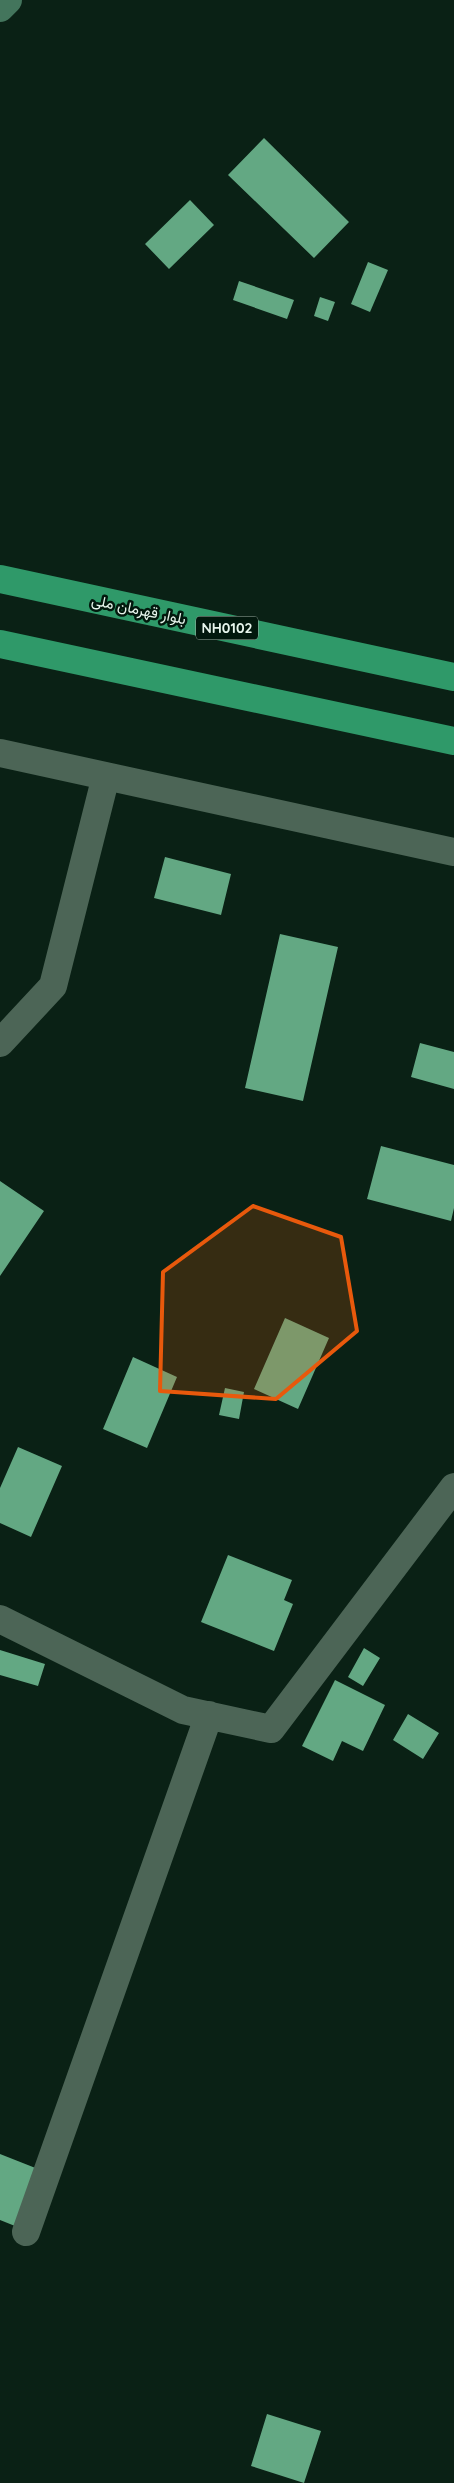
<svg xmlns="http://www.w3.org/2000/svg" width="454" height="2483" viewBox="0 0 454 2483" font-family="Quicksand,Vazirmatn,sans-serif">
  <style>
    .building { fill: #63a883 }
    .lines { fill: none; stroke-linecap: round; stroke-linejoin: round }
    .street { stroke: #4c6556; stroke-width: 28 }
    .secondary { stroke: #43755c; stroke-width: 28 }
    .highway { stroke: #2f9969; stroke-width: 28 }
    .marked { fill: #e8590c; fill-opacity: 0.2; stroke: #e8590c; stroke-width: 4; stroke-linejoin: round }
    .labels { text-anchor: middle; dominant-baseline: central; stroke-width: 5; stroke-linejoin: round; paint-order: stroke }
    .shield { fill: #02180d; stroke: #a2b3a9; stroke-width: 1 }
    .shield-label { font-size: 14px; font-weight: bold; fill: #e7f5ec }
    .street-label { font-size: 15px; fill: #e7f5ec; stroke: #02180d }
  </style>
  <rect width="100%" height="100%" fill="#0a2115"/>
  <path class="building" d="M264,138L349,222L314,258L228,175Z
    M190,200L214,225L169,269L145,244Z
    M368,262L388,270L370,312L351,304Z
    M239,281L294,300L287,319L233,300Z
    M320,297L335,302L328,321L314,316Z
    M165,857L231,874L221,915L154,898Z
    M280,934L338,947L303,1101L245,1088Z
    M420,1043L454,1052V1089L411,1077Z
    M381,1146L454,1165V1208L451,1221L367,1199Z
    M0,1181L44,1211L0,1276Z
    M285,1318L329,1338L298,1409L254,1389Z
    M133,1357L177,1377L147,1448L103,1429Z
    M225,1388L244,1392L239,1419L219,1415Z
    M18,1447L62,1466L31,1537L0,1523V1488Z
    M228,1555L292,1580L284,1600L293,1604L274,1651L201,1622Z
    M364,1648L380,1658L363,1686L348,1677Z
    M0,1650L45,1664L38,1686L0,1675Z
    M335,1680L385,1705L363,1751L342,1741L333,1761L302,1746Z
    M408,1714L439,1733L423,1759L393,1740Z
    M0,2154L38,2169L15,2226L0,2220Z
    M267,2414L321,2431L304,2483L251,2466Z"/>
  <g class="lines">
    <path class="street" d="M0,753L454,852
      M0,1043L53,986L106,776
      M0,1619L183,1710L271,1729L454,1487
      M26,2232L209,1715"/>
    <path class="secondary" d="M0,8L8,0"/>
    <path class="highway" d="M0,579L454,677
      M0,644L454,741"/>
  </g>
  <path class="marked" d="M253,1206L341,1237L357,1331L276,1399L160,1391L163,1272Z"/>
  <g class="labels">
    <rect class="shield" x="196" y="616.5" width="62" height="23" rx="4"/>
    <g class="shield-label">
      <text x="227" y="628">NH0102</text>
    </g>
    <g class="street-label">
      <text transform="translate(139 609) rotate(12)">بلوار قهرمان ملی</text>
    </g>
  </g>
</svg>
